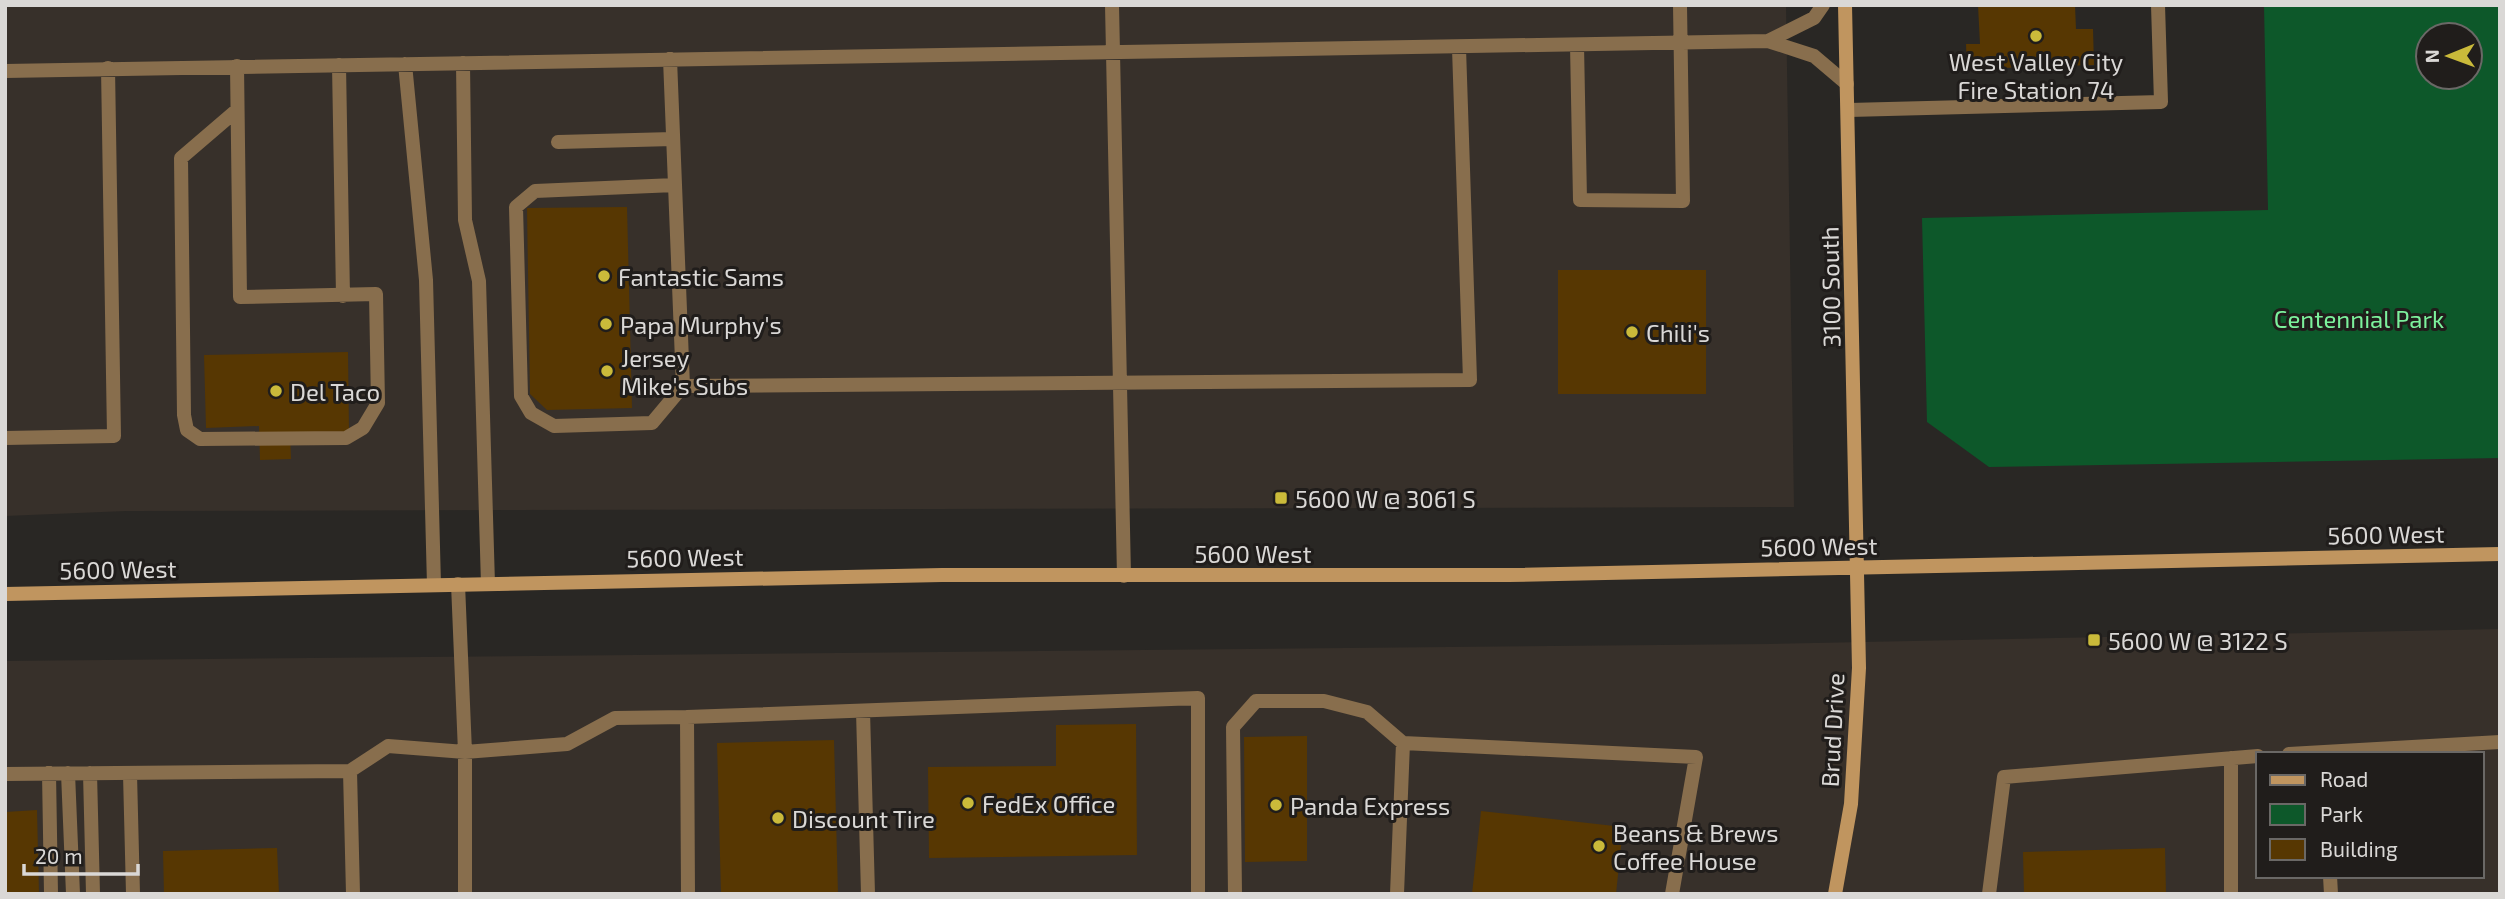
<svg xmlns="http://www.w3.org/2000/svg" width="2505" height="899" viewBox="0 0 2505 899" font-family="'Exo 2',sans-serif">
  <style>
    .built { fill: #37302a; fill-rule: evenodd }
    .green { fill: #0d582a; fill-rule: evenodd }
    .building { fill: #573702 }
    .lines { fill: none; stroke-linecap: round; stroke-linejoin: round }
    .service { stroke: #886e4d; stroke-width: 14 }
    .secondary { stroke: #c0955f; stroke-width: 14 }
    .poi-dot { fill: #caba3a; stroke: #201d1b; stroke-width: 2.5 }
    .labels { text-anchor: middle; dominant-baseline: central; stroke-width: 6; stroke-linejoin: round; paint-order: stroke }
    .poi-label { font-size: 24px; fill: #dad8d6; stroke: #201d1b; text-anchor: start }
    .street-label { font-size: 24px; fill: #dad8d6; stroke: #201d1b }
    .park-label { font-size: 24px; fill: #7cf19c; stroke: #201d1b }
  </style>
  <rect width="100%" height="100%" fill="#292724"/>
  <path class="built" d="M5,5H1786L1794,507L126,511L5,516Z
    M2500,629V894H5V661L1769,644ZM2258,754H2482V876H2258Z"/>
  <path class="green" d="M2264,5H2500V458L1989,467L1927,422L1922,218L2268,210ZM2428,35H2470V77H2428Z"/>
  <path class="building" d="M1978,5H2075L2076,29H2093L2094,65L1967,69L1966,44H1980Z
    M627,207L632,408L547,410L530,394L527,208Z
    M1558,270H1706V394H1558Z
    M348,352L349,432L290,433L291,459L260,460L259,426L206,428L204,355Z
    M1136,724L1137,855L929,858L928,767L1056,766V725Z
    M1307,736V861L1245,862L1244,737Z
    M834,740L838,894H721L717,743Z
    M37,810L39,894H6L5,812Z
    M1481,811L1623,827L1616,894H1472Z
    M277,848L279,894H164L163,851Z
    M2165,848L2166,894H2024L2023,852Z"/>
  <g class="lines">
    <path class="service" d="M1112,5L1124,576
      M1768,41L1814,18L1823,5
      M1577,45L1580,200L1683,201L1680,5
      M670,59L683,386L1470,380L1459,48
      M463,63L465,220L479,281L488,584
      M405,64L426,280L434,585
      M339,65L343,296
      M237,66L240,297L376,294L378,403L363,428L346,438L200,439L187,430L184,415L181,158L237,110
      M5,71L1768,41L1814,56L1847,84
      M1849,110L2161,102L2158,5
      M558,142L673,139
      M675,185L535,191L516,207L521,396L531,413L554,426L652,423L683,386
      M5,438L114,436L108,68
      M458,584L465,752V894
      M863,711L868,894
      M687,717L1198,698V894
      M2289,754L2500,742
      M2231,758V894
      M350,771L353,894
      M49,773L51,894
      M68,773L73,894
      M90,773L93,894
      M5,774L350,771L388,746L465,752L567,744L615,718L687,717L688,894
      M130,774L133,894
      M2330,876L2331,894
      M1235,894L1233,727L1256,701H1324L1367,712L1403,743
      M1397,894L1403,743L1696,757L1672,894
      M1989,894L2004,777L2258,756"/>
    <path class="secondary" d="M5,594L942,575H1509L2500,554
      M1835,894L1851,804L1859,668L1845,5"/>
  </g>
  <g class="poi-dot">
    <circle cx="2036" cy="36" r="7"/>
    <circle cx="604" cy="276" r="7"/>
    <circle cx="606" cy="324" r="7"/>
    <circle cx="1632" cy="332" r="7"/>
    <circle cx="607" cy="371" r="7"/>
    <circle cx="276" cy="391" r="7"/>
    <rect x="1274" y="491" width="14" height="14" rx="3.5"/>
    <rect x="2087" y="633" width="14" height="14" rx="3.5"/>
    <circle cx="968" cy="803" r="7"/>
    <circle cx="1276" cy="805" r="7"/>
    <circle cx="778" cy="818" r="7"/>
    <circle cx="1599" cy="846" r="7"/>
  </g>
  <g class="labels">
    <g class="poi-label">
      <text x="2036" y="61" text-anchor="middle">West Valley City<tspan x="2036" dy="28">Fire Station 74</tspan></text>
      <text x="618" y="276">Fantastic Sams</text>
      <text x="620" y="324">Papa Murphy's</text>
      <text x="1646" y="332">Chili's</text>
      <text x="621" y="357">Jersey<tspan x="621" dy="28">Mike's Subs</tspan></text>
      <text x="290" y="391">Del Taco</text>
      <text x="1295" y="498">5600 W @ 3061 S</text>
      <text x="2108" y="640">5600 W @ 3122 S</text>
      <text x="982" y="803">FedEx Office</text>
      <text x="1290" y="805">Panda Express</text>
      <text x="792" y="818">Discount Tire</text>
      <text x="1613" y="832">Beans &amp; Brews<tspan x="1613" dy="28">Coffee House</tspan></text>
    </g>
    <g class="street-label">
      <text transform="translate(1830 287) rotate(-91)">3100 South</text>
      <text transform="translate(2386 534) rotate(-1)">5600 West</text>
      <text transform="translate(1819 546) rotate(-1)">5600 West</text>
      <text x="1253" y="553">5600 West</text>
      <text transform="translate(685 557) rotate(-1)">5600 West</text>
      <text transform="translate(118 569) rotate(-1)">5600 West</text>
      <text transform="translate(1832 730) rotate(-87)">Brud Drive</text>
    </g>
    <g class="park-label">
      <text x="2359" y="318">Centennial Park</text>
    </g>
  </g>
  <rect width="2505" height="899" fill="none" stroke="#dad8d6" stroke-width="14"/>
  <rect x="2256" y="752" width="228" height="126" fill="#201d1b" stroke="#6a6866" stroke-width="2"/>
  <rect x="2270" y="775" width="35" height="10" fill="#c0955f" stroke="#6a6866" stroke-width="2"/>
  <text x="2320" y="787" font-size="21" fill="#dad8d6">Road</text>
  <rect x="2270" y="804" width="35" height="21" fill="#0d582a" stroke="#6a6866" stroke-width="2"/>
  <text x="2320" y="822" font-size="21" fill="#dad8d6">Park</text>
  <rect x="2270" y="839" width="35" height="21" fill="#573702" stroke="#6a6866" stroke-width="2"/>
  <text x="2320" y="857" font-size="21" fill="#dad8d6">Building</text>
  <g transform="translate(2449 56) rotate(269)"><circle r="33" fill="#201d1b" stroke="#6a6866" stroke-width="2"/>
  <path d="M0-5L12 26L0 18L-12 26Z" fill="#caba3a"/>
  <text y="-10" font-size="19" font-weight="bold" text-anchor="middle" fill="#dad8d6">N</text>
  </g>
  <path d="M24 864v10h114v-10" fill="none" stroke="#dad8d6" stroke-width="3.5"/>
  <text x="35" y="864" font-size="21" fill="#dad8d6" stroke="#201d1b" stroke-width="5" paint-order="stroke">20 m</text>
</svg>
